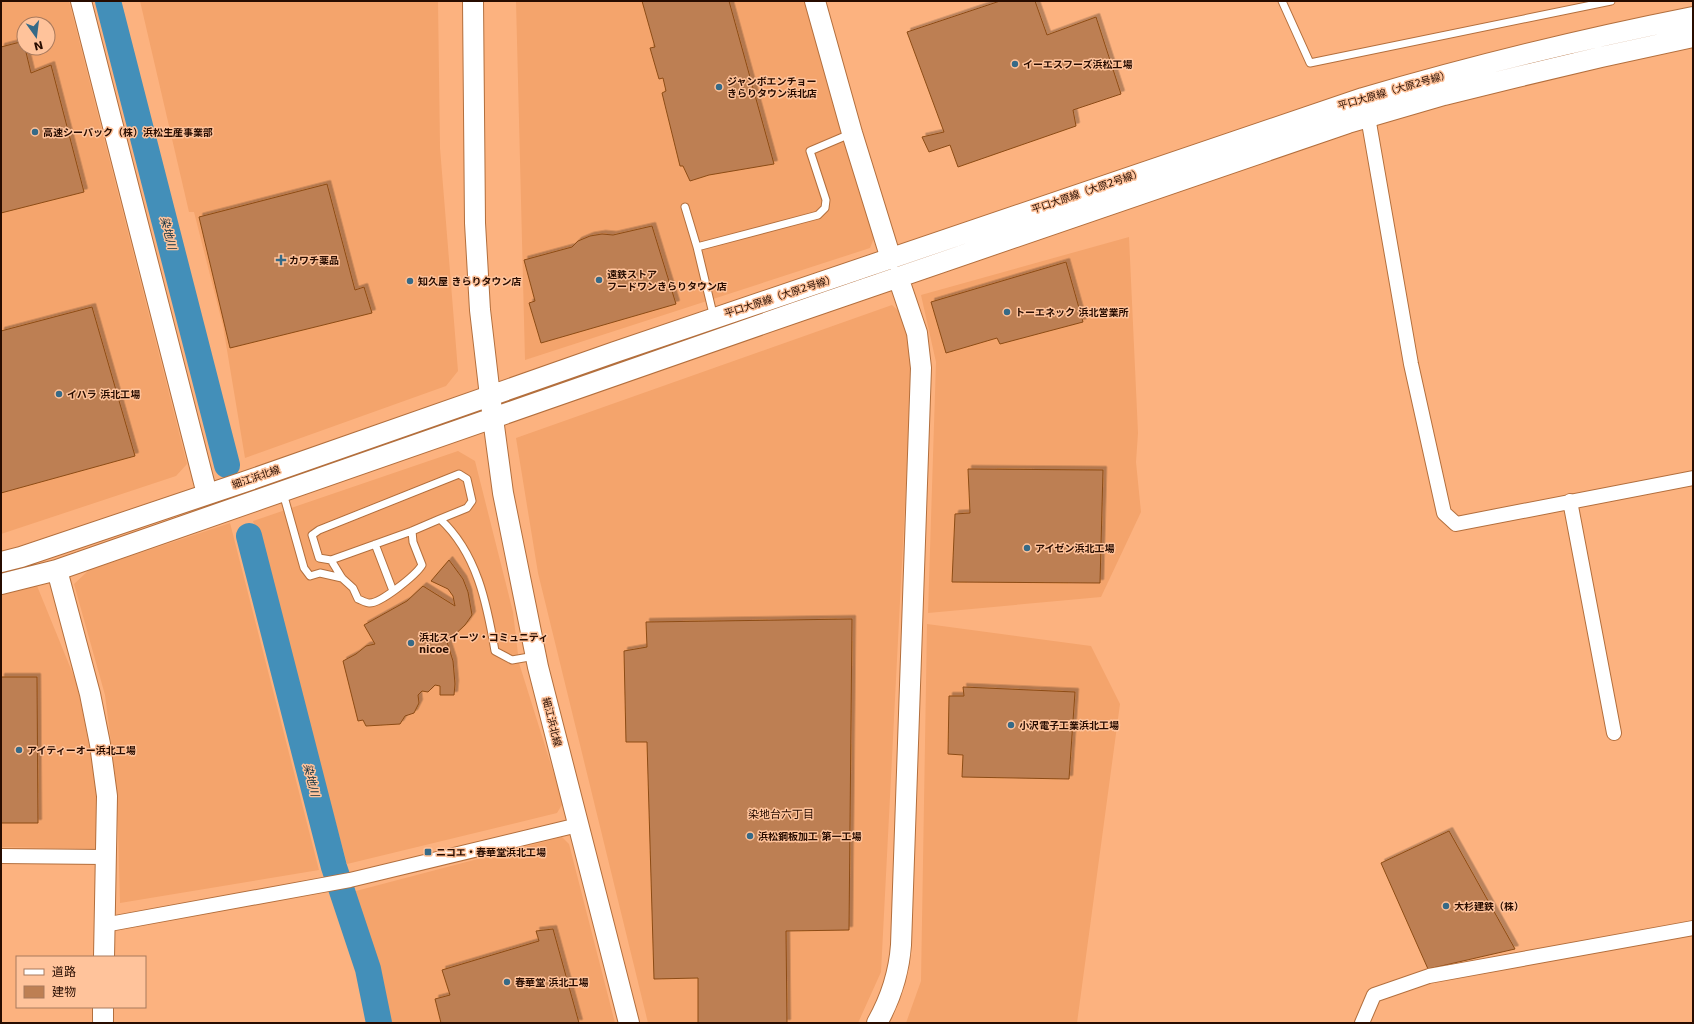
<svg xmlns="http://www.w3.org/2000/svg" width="1694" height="1024" viewBox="0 0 1694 1024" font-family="'DejaVu Sans','Noto Sans JP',sans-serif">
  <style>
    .built { fill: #f4a46c; fill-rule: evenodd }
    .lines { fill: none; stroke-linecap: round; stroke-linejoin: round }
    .river { stroke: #438fb9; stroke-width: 26 }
    .building { fill: #bd7f53; stroke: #8d4c15; filter: url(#shadow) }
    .lane-casing { stroke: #b36f3d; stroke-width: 9 }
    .street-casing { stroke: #b36f3d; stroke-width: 16 }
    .secondary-casing { stroke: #b36f3d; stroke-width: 22 }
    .lane { stroke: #fff; stroke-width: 7 }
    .street { stroke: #fff; stroke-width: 14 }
    .secondary { stroke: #fff; stroke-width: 20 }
    .poi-dot { fill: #366a87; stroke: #ffc39b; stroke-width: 1.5 }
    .labels { text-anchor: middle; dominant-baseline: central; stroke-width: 3; stroke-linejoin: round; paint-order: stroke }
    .poi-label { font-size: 10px; font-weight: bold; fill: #270c00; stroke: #ffc39b; text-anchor: start }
    .street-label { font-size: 10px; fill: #270c00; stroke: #ffc39b }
    .water-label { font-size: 11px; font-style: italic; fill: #0a2d3f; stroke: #ffc39b }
    .neighbourhood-label { font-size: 11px; fill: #270c00; stroke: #ffc39b }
  </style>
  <defs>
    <filter id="shadow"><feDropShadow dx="3.5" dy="-3.5" stdDeviation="0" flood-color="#0004"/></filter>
  </defs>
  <rect width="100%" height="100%" fill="#fcb27f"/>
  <path class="built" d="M1,1H69L187,464L176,476L1,534ZM24,24H48V48H24Z
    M140,1H438L440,148L458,371L446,386L245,458L223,326L194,212H189Z
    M516,1H805L847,148L874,238L870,248L525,360Z
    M1129,237L1138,433L1136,462L1141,512L1101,597L928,613L936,362L921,295Z
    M892,305L901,313L913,348L881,972L858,1023H648L538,573L516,438Z
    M458,451L475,461L513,612L519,663L563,803L557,813L347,864L253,521Z
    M230,523L319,870L120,903L117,791L105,695L74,584L89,570Z
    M33,576L77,684L98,792L96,849L1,847V586Z
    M927,624L1091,646L1120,704L1077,1023H906L921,981Z
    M562,837L569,844L615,1023H387L376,963L352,892Z"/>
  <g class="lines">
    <path class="river" d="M108,1L227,465
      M249,536L334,867L368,969L379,1023"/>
  </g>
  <path class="building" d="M642,1H729L774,164L709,175L690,181L683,166H680L662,93L666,91L663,78L659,79L650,48L655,47Z
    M1000,1H1035L1047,35L1096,17L1121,94L1073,110L1076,126L958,167L950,145L929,152L922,137L944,132L907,32Z
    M24,41V48H25L31,73L51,65L84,192L1,213V47Z
    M327,184L355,290L364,287L372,313L230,348L199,217Z
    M652,226L676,304L541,343L529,303L535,301L524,260L572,247L578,241L590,236L602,234L613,235Z
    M1066,262L1083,322L1000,344L997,338L946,353L931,302Z
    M92,307L135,456L1,493V331Z
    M968,469L1103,470L1100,583L952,582L955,514L970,513Z
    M449,560L463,579L468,592L472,615L465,625L447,642L453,661L455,684L454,695H440V686L435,685L428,692L422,691L418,695L419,703L414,713L405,716L400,724L366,726L363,720L358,721L343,661L356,654L366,646L375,644L364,625L407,601L423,586L455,606L453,596L448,589L431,581Z
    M852,619L849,930L786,931L787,1023H698V978L654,979L647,742H626L624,651L647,647L646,622Z
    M1,677H37L38,823H1Z
    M963,687L1075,692L1069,779L962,777L963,755L948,754L949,696H964Z
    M1449,831L1515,949L1428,969L1381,863Z
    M553,929L579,1023H441L435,999L450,995L442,970L539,941L536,931Z"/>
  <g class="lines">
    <defs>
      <path id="lane" d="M1282,1L1310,63L1611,1
        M685,207L697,247L714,318
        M697,247L818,215L825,208L826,200L810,151L850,134
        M283,493L304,568L310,576L320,573L342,578
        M440,519L467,508L472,501L467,479L459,474L319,530L312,535L319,558L331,560L412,531L440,519C477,553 487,604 495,651L512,660L535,656
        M375,544L393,591
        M331,560L342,578L353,588L358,599C361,600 366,603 369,603C380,604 416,575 422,565L413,542L412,531"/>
      <path id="street" d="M1368,117L1411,364L1444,513L1456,524L1693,478
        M1570,501L1614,733
        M1,856L105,857
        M104,925L350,880L578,825
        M1362,1023L1374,995L1429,976L1693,928"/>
      <path id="secondary" d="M81,1L207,494
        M473,1L475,223L480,310L490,396L503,493L538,667L629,1023
        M815,1L852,133L891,259
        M1,562L21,557L244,482L615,352L1363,98C1472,66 1582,39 1693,17
        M57,570L90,694L100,744L107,796L104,957
        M1,584L57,570L797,312L1348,123L1444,95L1517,77L1601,57L1693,37
        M103,1023V1007
        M877,1023C891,998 899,973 901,945L921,368L917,333L898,277"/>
    </defs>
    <use href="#lane" class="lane-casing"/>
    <use href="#street" class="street-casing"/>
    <use href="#secondary" class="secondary-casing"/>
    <use href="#lane" class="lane"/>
    <use href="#street" class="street"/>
    <use href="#secondary" class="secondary"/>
  </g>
  <g class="poi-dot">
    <circle cx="1015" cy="64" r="4"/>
    <circle cx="719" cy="87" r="4"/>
    <circle cx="35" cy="132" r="4"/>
    <path d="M279 254h4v4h4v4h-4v4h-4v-4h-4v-4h4z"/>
    <circle cx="599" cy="280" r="4"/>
    <circle cx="410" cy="281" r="4"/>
    <circle cx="1007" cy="312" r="4"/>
    <circle cx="59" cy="394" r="4"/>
    <circle cx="1027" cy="548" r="4"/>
    <circle cx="411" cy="643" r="4"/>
    <circle cx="1011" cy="725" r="4"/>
    <circle cx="19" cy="750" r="4"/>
    <circle cx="750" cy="836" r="4"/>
    <rect x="424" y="848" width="8" height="8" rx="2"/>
    <circle cx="1446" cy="906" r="4"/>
    <circle cx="507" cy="982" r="4"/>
  </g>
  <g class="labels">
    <g class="poi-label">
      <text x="1023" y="64">イーエスフーズ浜松工場</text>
      <text x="727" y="81">ジャンボエンチョー<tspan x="727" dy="12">きらりタウン浜北店</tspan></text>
      <text x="43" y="132">高速シーパック（株）浜松生産事業部</text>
      <text x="289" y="260">カワチ薬品</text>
      <text x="607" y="274">遠鉄ストア<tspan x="607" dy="12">フードワンきらりタウン店</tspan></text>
      <text x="418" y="281">知久屋 きらりタウン店</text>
      <text x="1015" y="312">トーエネック 浜北営業所</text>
      <text x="67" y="394">イハラ 浜北工場</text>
      <text x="1035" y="548">アイゼン浜北工場</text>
      <text x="419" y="637">浜北スイーツ・コミュニティ<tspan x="419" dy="12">nicoe</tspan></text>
      <text x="1019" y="725">小沢電子工業浜北工場</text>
      <text x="27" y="750">アイティーオー浜北工場</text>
      <text x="758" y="836">浜松鋼板加工 第一工場</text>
      <text x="436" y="852">ニコエ・春華堂浜北工場</text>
      <text x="1454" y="906">大杉建鉄（株）</text>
      <text x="515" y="982">春華堂 浜北工場</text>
    </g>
    <g class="street-label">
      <text transform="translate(1394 90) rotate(-16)">平口大原線（大原2号線）</text>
      <text transform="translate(1087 191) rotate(-19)">平口大原線（大原2号線）</text>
      <text transform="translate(780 296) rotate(-18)">平口大原線（大原2号線）</text>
      <text transform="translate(256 477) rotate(-19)">細江浜北線</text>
      <text transform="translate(552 722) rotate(76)">細江浜北線</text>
    </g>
    <g class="water-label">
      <text transform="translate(168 233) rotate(76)">染地川</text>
      <text transform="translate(311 780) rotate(76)">染地川</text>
    </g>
    <g class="neighbourhood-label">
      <text x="781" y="814">染地台六丁目</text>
    </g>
  </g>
  <rect width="1694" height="1024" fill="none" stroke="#270c00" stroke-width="4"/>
  <rect x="16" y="956" width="130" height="52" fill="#ffc39b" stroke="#a97a5d"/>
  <rect x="24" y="969" width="20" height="6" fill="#ffffff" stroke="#a97a5d"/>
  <text x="52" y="976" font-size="12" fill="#270c00">道路</text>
  <rect x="24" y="986" width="20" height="12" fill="#bd7f53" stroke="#a97a5d"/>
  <text x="52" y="996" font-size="12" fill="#270c00">建物</text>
  <g transform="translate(36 36) rotate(166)"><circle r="19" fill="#ffc39b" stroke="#a97a5d"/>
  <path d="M0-3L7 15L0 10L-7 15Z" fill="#366a87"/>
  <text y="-6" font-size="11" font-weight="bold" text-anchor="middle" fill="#270c00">N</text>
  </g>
</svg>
